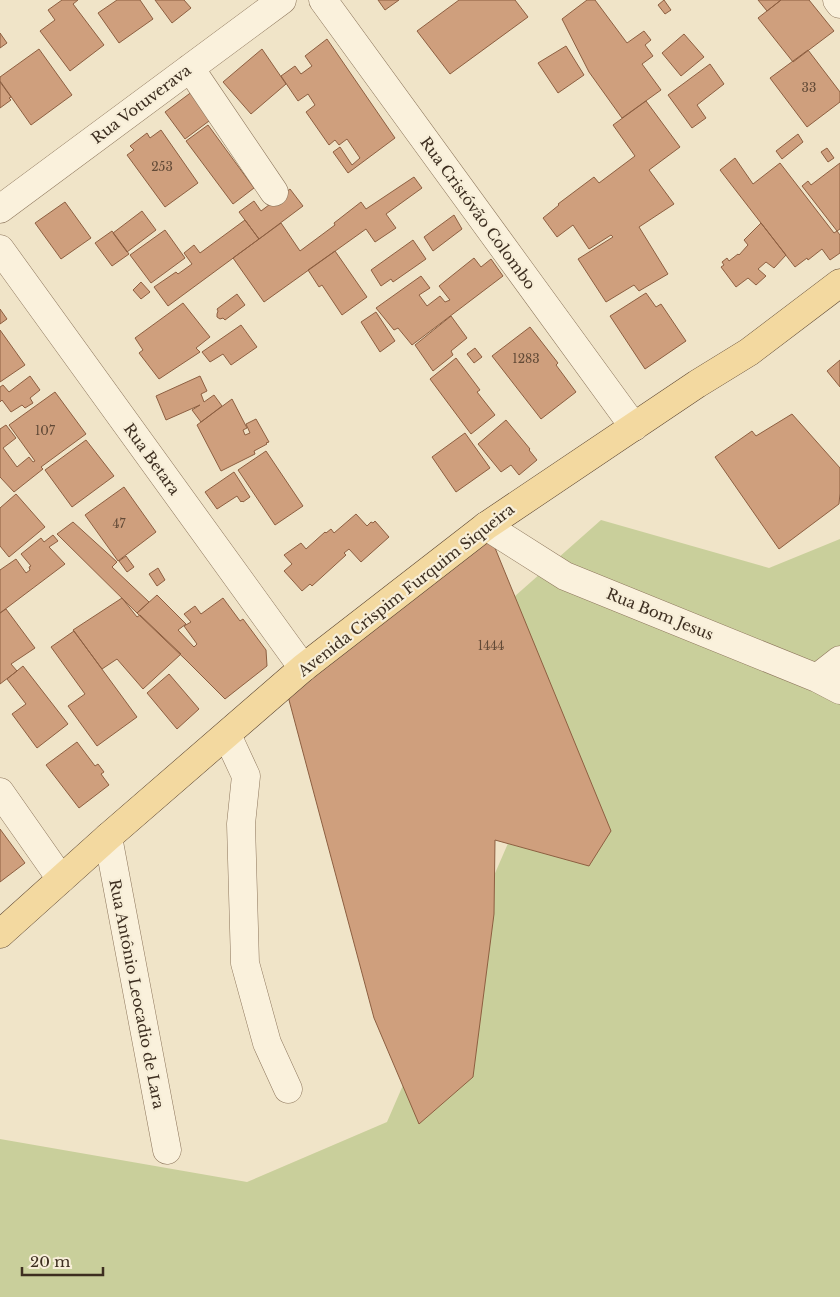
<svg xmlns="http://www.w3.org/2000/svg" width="840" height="1297" viewBox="0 0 840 1297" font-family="'Libre Baskerville',serif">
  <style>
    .green { fill: #c9cf9b }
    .building { fill: #cf9f7d; stroke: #8d5f41 }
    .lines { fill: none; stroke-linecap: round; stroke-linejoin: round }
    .minor-casing { stroke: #8d765c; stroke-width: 29 }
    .major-casing { stroke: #5b4430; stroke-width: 29 }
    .minor { stroke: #faf1dc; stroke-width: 28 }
    .major { stroke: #f3d9a0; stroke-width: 28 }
    .labels { text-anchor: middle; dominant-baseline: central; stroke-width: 4.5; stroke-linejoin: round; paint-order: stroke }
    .number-label { font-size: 12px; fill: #624a37 }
    .street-label { font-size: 15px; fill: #3d2e20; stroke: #f7eed8 }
  </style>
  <rect width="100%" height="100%" fill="#f0e4c8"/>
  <path class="green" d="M601,520L769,568L840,539V1297H0V1139L247,1182L387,1122L522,811L489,619Z"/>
  <path class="building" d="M62,0H78L73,4L104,45L70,71L40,31L55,20L48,10Z
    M117,0H140L153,19L119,43L98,13Z
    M155,0H184L191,8L172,23Z
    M378,0H399L385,10Z
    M459,0H515L528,17L450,74L417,31Z
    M587,0H595L627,43L644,31L651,40L645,45L653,56L642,64L661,90L622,118L589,72L562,19Z
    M664,0L671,10L665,14L658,5Z
    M758,0H781L767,11L781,0H809L834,31L793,62L758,18L767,11Z
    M0,33L7,43L0,48Z
    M684,34L704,57L681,76L662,53Z
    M327,39L395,138L348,173L333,152L340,147L352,165L360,158L347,139L339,145L335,140L329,145L306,112L315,105L308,94L298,101L281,76L295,66L301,74L312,66L305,56Z
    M566,46L584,75L558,93L538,63Z
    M39,49L72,95L31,125L0,81V77Z
    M262,49L286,84L251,114L223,82Z
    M808,50L840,92V102L807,127L770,78Z
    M710,64L724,84L697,105L706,118L692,128L668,95Z
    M0,82L11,97L9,98L11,100L0,108Z
    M197,88L217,115L185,139L165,112Z
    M646,101L680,147L649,170L674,204L639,227L668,274L639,291L634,285L606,302L578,259L613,237L611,235L589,249L573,225L557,237L543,218L559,205L558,204L594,177L599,183L635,156L613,125Z
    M208,125L254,188L233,204L186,141Z
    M161,130L198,183L165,207L127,155L134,150L130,146L147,133L150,138Z
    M798,134L803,142L782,159L776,151Z
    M827,148L834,158L828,162L821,152Z
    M735,158L753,184L780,163L834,233L837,231L840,235V253L830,260L822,249L808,260L807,258L795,267L720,170Z
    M840,163V229L837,231L802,186L808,181L811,185Z
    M414,177L422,188L386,214L396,228L375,242L366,229L264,302L233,258L281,223L300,251L335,225L334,223L361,202L366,209Z
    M290,189L303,206L259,239L239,212L254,201L261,211Z
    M65,202L91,238L61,259L35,223Z
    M142,211L156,230L127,252L113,233Z
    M454,215L462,229L433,251L424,237Z
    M245,220L259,239L168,306L154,287L176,272L178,274L192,264L184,253L194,245L200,253Z
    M761,223L786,255L774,268L766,262L758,269L766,276L756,285L748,278L736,287L721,267L724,265L722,262L727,258L729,261L738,254L739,255L748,245L744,240Z
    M165,230L185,258L151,283L130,255Z
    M112,231L129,254L112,266L95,243Z
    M413,240L426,259L393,282L391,279L381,286L371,270Z
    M335,251L367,297L342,315L322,285L319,287L308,270Z
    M474,258L481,267L491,259L503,276L412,345L398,328L394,330L376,308L421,276L430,288L419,295L427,306L440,296L445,302L450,300L439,286Z
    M141,282L150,292L141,299L133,290Z
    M646,293L656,307L661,304L686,341L645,369L610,316Z
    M237,294L245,305L225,320L223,318L220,319L217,317V314L218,311L217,309Z
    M183,303L210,337L196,348L200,352L159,379L139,353L143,350L135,338Z
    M0,309L7,319L0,324Z
    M376,312L395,341L380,352L361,322Z
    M451,316L467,338L451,351L453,355L433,371L415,345Z
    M241,325L257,347L231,365L223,354L210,362L202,352Z
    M530,327L558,363L556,365L576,392L541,419L492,356Z
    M0,330L25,365L0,382Z
    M475,348L482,357L474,363L467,354Z
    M456,358L480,390L477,392L495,415L471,434L430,379Z
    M840,360V387L827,371Z
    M30,376L40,390L30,398L33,403L25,408L22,405L11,412L2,400L0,402V387L3,385L9,392Z
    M200,376L207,391L201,394L204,402L214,395L222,406L201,422L192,410L200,405L166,420L156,396Z
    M55,392L86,434L41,467L43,469L14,492L0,477V429L6,425L16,438L3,448L17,467L29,457L33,462L35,461L9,425Z
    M232,399L247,428L243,430L245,435L250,433L246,424L256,419L269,442L266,443L267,444L254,451L255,454L221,471L197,425Z
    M792,414L840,468V493L839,504L779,549L715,457L752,431L756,436Z
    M506,420L530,449L529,450L537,460L519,475L511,465L501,472L478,444Z
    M465,433L490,468L456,492L432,457Z
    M86,440L114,476L72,507L45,470Z
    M266,451L303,506L275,525L238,470Z
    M234,472L250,497L243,502L242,501L241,502L237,496L217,509L205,492Z
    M124,487L156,532L118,561L85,515Z
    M16,494L45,527L9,557L0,546V508Z
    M356,514L367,526L371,522L373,523L375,521L389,537L361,562L349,549L344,553L346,555L312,586L310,584L302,591L284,571L292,564L284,555L301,543L306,549L325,532L326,533L331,529L334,533Z
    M73,522L117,562L112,567L149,602L137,613L57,534Z
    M486,526L611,831L589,866L495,840L494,914L473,1077L419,1124L374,1018L285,685Z
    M53,535L58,541L49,547L65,564L0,613V570L16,559L26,573L30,570L29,567L31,566L21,554L41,538L44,542Z
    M126,556L134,567L127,572L119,561Z
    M158,568L165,580L157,586L149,574Z
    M157,595L186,624L178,630L194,647L197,644L184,626L191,622L184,614L195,606L201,614L223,598L240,621L243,619L266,650L267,666L225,699L186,660L137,613Z
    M122,598L137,617L140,615L181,654L143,689L117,659L102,669L73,630Z
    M6,609L35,648L11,664L17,671L0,684V613Z
    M74,631L137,717L97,746L68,706L85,694L51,647Z
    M23,666L68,724L37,748L12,714L26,704L7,679Z
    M169,674L199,709L177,729L147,693Z
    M77,742L95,766L98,764L104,772L101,774L109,785L79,808L46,765Z
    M0,829L25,863L0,882Z"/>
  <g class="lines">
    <defs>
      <path id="minor" d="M323,0L634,427
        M837,0L840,4
        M190,68L274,192
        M0,209L282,0
        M0,249L303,668
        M486,526L565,576L817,678L840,690
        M817,678L840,660
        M227,735L246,776L241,824L245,963L267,1043L288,1089
        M0,792L61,879
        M108,837L167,1150"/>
      <path id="major" d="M0,934L108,837L303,668L486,526L697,384L749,352L840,283"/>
    </defs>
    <use href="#minor" class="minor-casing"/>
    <use href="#major" class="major-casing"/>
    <use href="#minor" class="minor"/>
    <use href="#major" class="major"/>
  </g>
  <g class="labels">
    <g class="number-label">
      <text x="809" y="87">33</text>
      <text x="162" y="166">253</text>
      <text x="526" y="358">1283</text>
      <text x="45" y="430">107</text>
      <text x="119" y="523">47</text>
      <text x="491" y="645">1444</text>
    </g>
    <g class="street-label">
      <text transform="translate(141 104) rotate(-37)">Rua Votuverava</text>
      <text transform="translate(478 213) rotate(54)">Rua Cristóvão Colombo</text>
      <text transform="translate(152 459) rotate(54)">Rua Betara</text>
      <text transform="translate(406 590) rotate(-38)">Avenida Crispim Furquim Siqueira</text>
      <text transform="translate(660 614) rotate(22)">Rua Bom Jesus</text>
      <text transform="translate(137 994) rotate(79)">Rua Antônio Leocadio de Lara</text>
    </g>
  </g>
  <path d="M22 1267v8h81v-8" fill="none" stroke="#3d2e20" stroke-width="2.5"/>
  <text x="30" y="1267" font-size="15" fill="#3d2e20" stroke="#f7eed8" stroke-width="4" paint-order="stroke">20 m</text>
</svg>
